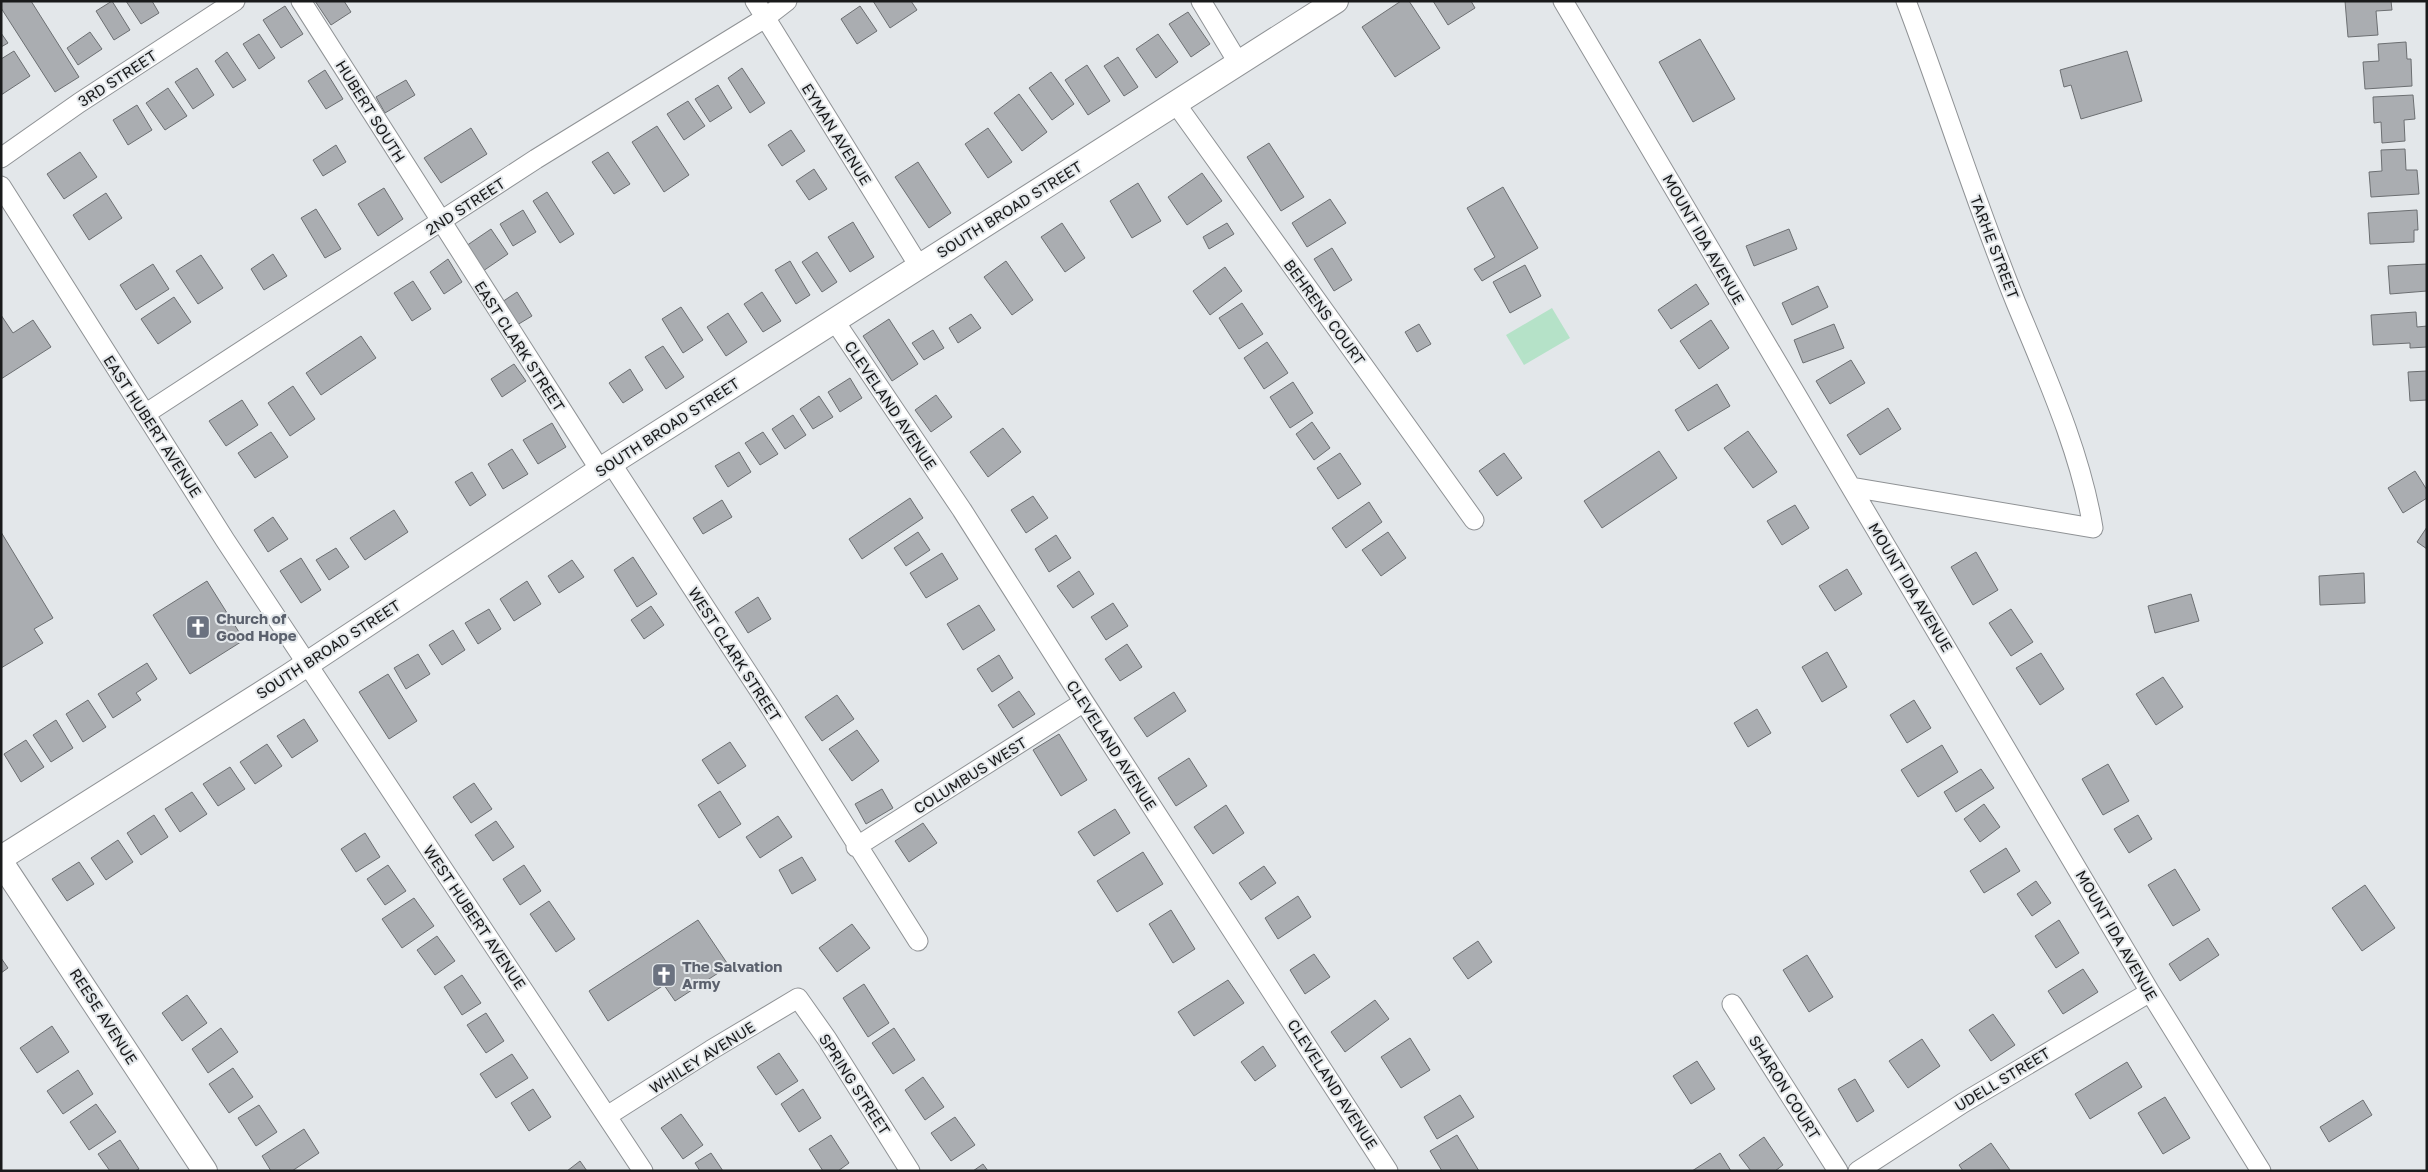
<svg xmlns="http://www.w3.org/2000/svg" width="2428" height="1172" viewBox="0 0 2428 1172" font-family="'Golos Text',sans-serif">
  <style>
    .green { fill: #b5e2c8 }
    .building { fill: #aaadb1; stroke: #6c6f72 }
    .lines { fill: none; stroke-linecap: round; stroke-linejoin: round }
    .minor-casing { stroke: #8f9295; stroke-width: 21 }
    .tertiary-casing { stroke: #8f9295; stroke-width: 26 }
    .minor { stroke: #fff; stroke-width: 19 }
    .tertiary { stroke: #fff; stroke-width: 24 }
    .labels { text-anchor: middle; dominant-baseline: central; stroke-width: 4; stroke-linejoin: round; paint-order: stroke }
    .street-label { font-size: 15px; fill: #191a1b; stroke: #e3e7ea }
    .worship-label { font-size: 15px; font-weight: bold; fill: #5b616d; stroke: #e3e7ea; text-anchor: start }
  </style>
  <rect width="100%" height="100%" fill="#e3e7ea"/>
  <path class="green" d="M1552,308L1570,338L1524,365L1506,335Z"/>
  <path class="building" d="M1,1H31L79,77L55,92L1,8Z
    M112,1L130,30L114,40L96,11Z
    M126,1H152L159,13L141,24Z
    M315,1H344L351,12L331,25Z
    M873,1H911L917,10L890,28Z
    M1401,1H1409L1440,48L1395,77L1362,27Z
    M1433,1H1471L1475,8L1448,25Z
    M2345,1H2391L2392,10L2376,11L2378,35L2348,37Z
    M285,6L303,34L281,48L263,20Z
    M860,6L877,31L857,44L841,19Z
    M1188,12L1210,44L1191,57L1169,24Z
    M90,32L102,49L78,65L67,48Z
    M1,33L8,43L1,47Z
    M259,34L275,58L259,69L243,44Z
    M1158,34L1178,62L1156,78L1136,49Z
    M1700,39L1735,99L1693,122L1659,62Z
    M2406,42L2407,59H2411L2412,86L2365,89L2363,62L2379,61L2378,44Z
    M14,51L30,76L1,95V59Z
    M2127,51L2142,101L2081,119L2071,85L2064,87L2060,70Z
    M227,52L246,80L233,88L215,61Z
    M1118,57L1138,87L1124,96L1104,66Z
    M1087,65L1110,101L1088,115L1065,80Z
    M197,68L214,95L193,109L175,82Z
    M742,68L765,103L750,113L728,78Z
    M325,70L343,99L326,109L308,81Z
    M1051,72L1074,104L1052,120L1029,88Z
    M406,80L415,95L385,113L376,97Z
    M718,85L732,108L710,122L695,99Z
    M168,88L187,116L165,130L146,103Z
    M1019,94L1047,132L1022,151L994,113Z
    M2413,95L2415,119L2404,120L2405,141L2382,143L2381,122L2374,123L2373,97Z
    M688,101L705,126L684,140L667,114Z
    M137,105L152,130L128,145L113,120Z
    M657,126L689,175L664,192L632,142Z
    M471,128L487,154L441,183L424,158Z
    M988,128L1012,162L988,178L965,144Z
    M791,130L805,151L782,166L768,145Z
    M1269,143L1304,197L1281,211L1247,157Z
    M336,145L346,162L323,176L313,160Z
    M2405,149L2406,170H2417L2419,194L2371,197L2369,172L2382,171L2381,150Z
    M80,152L97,177L64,199L47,174Z
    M608,152L630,184L614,194L592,162Z
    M918,162L951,213L929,228L895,177Z
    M814,169L827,189L809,200L796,181Z
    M1202,173L1222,201L1187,225L1168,197Z
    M1138,183L1161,221L1132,238L1110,201Z
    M1503,187L1538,248L1482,281L1474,269L1495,257L1467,208Z
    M384,188L403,219L378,236L358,204Z
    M547,192L574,234L560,243L533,201Z
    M106,193L122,218L89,240L73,215Z
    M1330,199L1346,223L1307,247L1292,223Z
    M316,209L341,249L325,258L301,218Z
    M523,210L536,232L513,246L500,224Z
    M2417,210L2418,230H2414V242L2370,244L2368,213Z
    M853,222L874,257L850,272L828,237Z
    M1062,223L1085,258L1065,272L1041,237Z
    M1227,223L1234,234L1209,249L1203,237Z
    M491,229L508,254L483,271L466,246Z
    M1789,229L1797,249L1754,266L1746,246Z
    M1332,248L1352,280L1334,291L1314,259Z
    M817,252L837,282L822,292L802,262Z
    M273,254L287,276L264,290L251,269Z
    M201,255L223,288L198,304L176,271Z
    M448,259L462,282L444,294L430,272Z
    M790,261L810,295L796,304L775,270Z
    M1006,261L1033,300L1012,315L984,277Z
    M153,264L169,289L136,310L120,285Z
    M2427,264V291L2390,294L2388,266Z
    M1525,265L1541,296L1510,313L1493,282Z
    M1225,267L1242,291L1210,315L1193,291Z
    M413,281L431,309L412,321L394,293Z
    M1696,284L1709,304L1671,329L1658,310Z
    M1818,286L1828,307L1792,325L1782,303Z
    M517,292L532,316L517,325L502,302Z
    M762,292L781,321L763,332L744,304Z
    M174,297L191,322L158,344L141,319Z
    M1242,303L1263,334L1239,349L1219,318Z
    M681,307L703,340L683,353L662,319Z
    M2416,312L2417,327L2427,326V347L2410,348V343L2373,345L2371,315Z
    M728,313L747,342L726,356L707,327Z
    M971,314L981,328L958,343L949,328Z
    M1,315L13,333L33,320L51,347L1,379Z
    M889,319L918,364L892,381L863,336Z
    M1711,320L1729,348L1699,369L1680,341Z
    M1419,324L1431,344L1417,352L1405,332Z
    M1834,324L1844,348L1803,363L1794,340Z
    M933,330L944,348L924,360L912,343Z
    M361,336L376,358L321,395L306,373Z
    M1267,342L1288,373L1264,389L1244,358Z
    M663,346L684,377L666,389L645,357Z
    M1851,360L1865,383L1830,404L1816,381Z
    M514,364L526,381L502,397L491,379Z
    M630,369L643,390L623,403L609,383Z
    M2427,371V400L2410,401L2408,372Z
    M850,378L862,398L840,412L828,392Z
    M1293,382L1313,413L1290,428L1270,397Z
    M1717,384L1730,406L1688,431L1675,410Z
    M293,386L315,419L290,436L268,403Z
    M936,395L952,417L931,432L915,410Z
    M819,396L833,417L813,429L800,409Z
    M242,400L258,425L226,446L209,421Z
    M1888,408L1901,429L1860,455L1847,435Z
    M793,415L806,435L785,449L772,429Z
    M1312,422L1330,448L1314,460L1296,434Z
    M552,423L566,447L538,464L523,440Z
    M1003,428L1021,452L988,477L970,452Z
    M1748,431L1777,472L1753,488L1724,448Z
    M271,432L288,457L255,478L238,453Z
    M763,432L778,454L760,465L745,443Z
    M512,449L528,474L503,489L488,464Z
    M1659,451L1677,478L1602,528L1584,501Z
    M739,452L751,472L728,487L715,466Z
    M1340,453L1361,484L1338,499L1317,468Z
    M1504,453L1522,478L1497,496L1479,471Z
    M2415,471L2427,490V498L2403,513L2388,488Z
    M472,472L486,495L470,506L455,482Z
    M1033,496L1048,518L1026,533L1011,510Z
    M910,498L923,518L862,559L849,539Z
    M722,500L732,517L703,534L693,518Z
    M1369,502L1382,522L1346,548L1332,528Z
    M1795,505L1809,528L1782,545L1767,521Z
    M394,510L408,532L365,560L350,538Z
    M273,517L288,539L268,552L254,530Z
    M2427,527V549L2417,542Z
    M1,532L53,618L34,629L43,643L1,668Z
    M918,532L930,550L906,566L894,548Z
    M1388,532L1406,558L1381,576L1362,550Z
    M1056,535L1071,558L1049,572L1035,549Z
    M336,548L349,567L329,580L316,560Z
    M1976,552L1998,590L1973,605L1951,567Z
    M942,553L958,579L926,598L910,573Z
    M633,557L657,594L637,607L614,570Z
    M301,558L321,590L301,603L280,571Z
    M572,560L584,577L559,593L548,576Z
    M1847,569L1862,594L1835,611L1819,586Z
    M1079,571L1094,594L1073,608L1057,586Z
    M2364,573L2365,603L2320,605L2319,576Z
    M207,581L244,640L190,674L153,615Z
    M527,581L541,604L514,621L500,599Z
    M2191,594L2199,621L2155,633L2148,606Z
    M758,597L771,619L748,633L735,612Z
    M1113,603L1128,626L1106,640L1091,617Z
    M979,605L995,630L963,650L947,624Z
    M651,606L664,625L644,639L631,620Z
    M489,609L501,629L478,644L465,623Z
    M2011,609L2033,642L2011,656L1989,623Z
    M453,630L465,650L442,665L429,645Z
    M1127,644L1142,667L1120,681L1105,659Z
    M1827,652L1847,687L1822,702L1802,667Z
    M2041,653L2064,689L2040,705L2016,668Z
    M418,654L430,674L406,689L394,668Z
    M999,655L1013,678L992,692L977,669Z
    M147,663L157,679L136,693L141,700L113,718L98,694Z
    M388,674L417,721L389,739L359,692Z
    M2163,677L2183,707L2156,725L2136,694Z
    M1019,691L1035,714L1013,728L998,705Z
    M1174,692L1186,711L1147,737L1134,718Z
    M837,695L854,719L822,741L805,717Z
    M88,700L106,727L83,742L66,714Z
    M1914,700L1931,728L1907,743L1890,715Z
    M1757,709L1771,733L1748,747L1734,723Z
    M304,719L318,741L292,758L277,736Z
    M56,720L73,748L51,762L33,735Z
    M857,730L879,761L852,781L829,749Z
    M1059,734L1087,780L1061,796L1033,750Z
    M26,740L44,767L21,782L4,754Z
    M730,742L746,766L718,784L702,760Z
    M267,744L282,766L255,784L240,762Z
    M1942,745L1958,772L1918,797L1901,770Z
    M1189,758L1207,786L1176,806L1158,778Z
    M2108,764L2129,801L2103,815L2082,779Z
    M230,767L245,789L218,806L203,784Z
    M1981,769L1994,788L1956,812L1944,792Z
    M474,783L492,809L471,823L453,797Z
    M882,789L893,808L866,824L855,804Z
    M720,791L741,824L719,838L698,805Z
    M192,792L207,814L180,832L165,809Z
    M1984,804L2000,827L1980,842L1964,819Z
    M1226,805L1244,833L1213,854L1194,827Z
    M1115,809L1130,833L1094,856L1078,832Z
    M154,815L168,837L141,855L127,833Z
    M2138,815L2152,839L2129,853L2114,829Z
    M778,816L792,837L760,858L746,837Z
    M496,821L514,847L493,861L475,835Z
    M923,823L937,843L909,862L895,841Z
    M365,833L380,857L356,872L341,849Z
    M118,840L133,862L106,880L91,858Z
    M2006,848L2020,871L1984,893L1970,871Z
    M1143,852L1163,884L1117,912L1097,881Z
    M802,857L816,880L792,894L779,870Z
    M79,862L94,884L67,901L52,879Z
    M388,865L406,891L385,905L367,879Z
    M524,865L541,891L520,905L503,879Z
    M1264,866L1276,883L1251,900L1239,883Z
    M2175,869L2200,910L2173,926L2148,885Z
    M2036,881L2051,903L2032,916L2017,894Z
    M2365,885L2395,928L2362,951L2332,908Z
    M1298,896L1311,917L1278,939L1265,918Z
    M414,898L434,926L402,948L382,919Z
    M549,901L575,939L556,952L530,914Z
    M1171,910L1195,949L1173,963L1149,924Z
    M698,920L729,966L675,1001L664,985L608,1021L589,991Z
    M2059,920L2079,953L2056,968L2035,936Z
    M852,924L870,948L837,972L819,948Z
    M437,936L455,961L435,975L417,950Z
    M2208,938L2219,955L2180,981L2169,964Z
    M1478,941L1492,962L1468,979L1453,958Z
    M1314,954L1330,977L1305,994L1290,970Z
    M1807,955L1833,997L1809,1012L1783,970Z
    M1,958L8,968L1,973Z
    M2083,969L2098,992L2063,1014L2048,991Z
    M462,975L481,1003L462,1015L444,987Z
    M1228,980L1244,1003L1194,1036L1178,1012Z
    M864,984L889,1023L868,1037L843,998Z
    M187,995L207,1023L182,1041L162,1013Z
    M1375,1000L1389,1019L1345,1052L1331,1032Z
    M486,1013L504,1041L486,1053L467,1025Z
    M1993,1014L2015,1045L1991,1061L1969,1030Z
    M52,1026L69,1052L37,1073L20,1048Z
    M221,1028L238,1052L208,1073L192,1049Z
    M894,1028L915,1060L893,1074L872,1043Z
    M1410,1038L1430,1070L1401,1088L1381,1057Z
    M1922,1039L1940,1066L1908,1088L1889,1061Z
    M1263,1046L1276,1066L1255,1081L1241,1062Z
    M779,1053L798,1081L776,1095L757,1067Z
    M512,1054L528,1078L496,1098L480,1074Z
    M1697,1061L1715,1089L1691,1104L1673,1076Z
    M2127,1062L2142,1087L2090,1119L2075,1094Z
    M233,1068L253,1097L229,1113L209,1084Z
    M78,1070L93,1094L63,1114L47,1091Z
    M923,1077L944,1107L925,1120L905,1090Z
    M1855,1079L1874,1111L1857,1122L1838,1089Z
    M533,1089L551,1117L529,1131L511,1103Z
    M803,1089L821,1118L799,1132L781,1104Z
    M1460,1095L1474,1117L1437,1139L1424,1117Z
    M2165,1097L2190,1138L2163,1154L2138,1113Z
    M2363,1100L2372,1115L2329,1142L2320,1127Z
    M96,1104L116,1132L89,1150L70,1122Z
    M259,1105L277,1132L256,1146L238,1118Z
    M681,1114L703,1145L683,1159L661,1128Z
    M955,1117L975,1145L951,1161L931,1133Z
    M304,1129L319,1153L292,1171H271L262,1156Z
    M831,1135L849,1163L838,1171H823L809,1149Z
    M1457,1135L1479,1171H1442L1430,1151Z
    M1764,1137L1783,1165L1775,1171H1751L1739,1155Z
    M120,1140L139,1169L135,1171H110L98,1154Z
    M1991,1143L2010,1170L1963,1171L1959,1165Z
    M711,1153L723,1171H700L695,1163Z
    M1720,1153L1731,1171H1692Z
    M580,1161L587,1171H567Z
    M983,1164L988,1171H973Z"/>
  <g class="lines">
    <defs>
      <path id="minor" d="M301,1L600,470
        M755,1L919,266
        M1201,1L1239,64
        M1563,1L2150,992L2261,1171
        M1176,104L1474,520
        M1,158L79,103L235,1
        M1,186L225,540L643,1171
        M834,320L962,510L1084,702L1388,1171
        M145,414L536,159L765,18L787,1
        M611,463L772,710L918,941
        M1851,487L2093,528C2080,450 2046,376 2016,303C1976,204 1944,101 1906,1
        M856,847L1084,702
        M1732,1004L1838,1171
        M607,1116L711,1050L798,998L827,1039L910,1171
        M1858,1171L1963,1103L2150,992"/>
      <path id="tertiary" d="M1,858L289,676L600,470L1336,1
        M1,862L205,1171"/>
    </defs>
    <use href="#minor" class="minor-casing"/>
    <use href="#tertiary" class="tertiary-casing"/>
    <use href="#minor" class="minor"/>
    <use href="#tertiary" class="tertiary"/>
  </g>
  <defs>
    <symbol id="church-square" viewBox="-11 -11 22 22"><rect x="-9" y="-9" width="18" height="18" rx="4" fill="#6b7280" stroke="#e3e7ea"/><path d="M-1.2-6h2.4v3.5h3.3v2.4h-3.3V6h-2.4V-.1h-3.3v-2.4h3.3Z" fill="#fff"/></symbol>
  </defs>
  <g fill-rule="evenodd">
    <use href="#church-square" x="184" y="613" width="28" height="28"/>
    <use href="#church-square" x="650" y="961" width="28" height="28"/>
  </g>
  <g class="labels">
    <g class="street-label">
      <text transform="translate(117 78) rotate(-33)">3RD STREET</text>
      <text transform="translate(371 111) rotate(58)">HUBERT SOUTH</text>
      <text transform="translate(837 134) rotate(58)">EYMAN AVENUE</text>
      <text transform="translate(465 206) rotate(-33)">2ND STREET</text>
      <text transform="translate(1009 209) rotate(-32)">SOUTH BROAD STREET</text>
      <text transform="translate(1704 239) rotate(60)">MOUNT IDA AVENUE</text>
      <text transform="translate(1995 247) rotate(69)">TARHE STREET</text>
      <text transform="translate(1325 312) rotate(54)">BEHRENS COURT</text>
      <text transform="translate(520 346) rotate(57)">EAST CLARK STREET</text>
      <text transform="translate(891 405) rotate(56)">CLEVELAND AVENUE</text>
      <text transform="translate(153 426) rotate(57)">EAST HUBERT AVENUE</text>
      <text transform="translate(667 427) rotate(-33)">SOUTH BROAD STREET</text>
      <text transform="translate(1911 587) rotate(59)">MOUNT IDA AVENUE</text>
      <text transform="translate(328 649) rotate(-33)">SOUTH BROAD STREET</text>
      <text transform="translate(735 654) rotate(57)">WEST CLARK STREET</text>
      <text transform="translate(1112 745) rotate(57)">CLEVELAND AVENUE</text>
      <text transform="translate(970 775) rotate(-32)">COLUMBUS WEST</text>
      <text transform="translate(475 917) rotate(56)">WEST HUBERT AVENUE</text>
      <text transform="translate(2117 935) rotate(60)">MOUNT IDA AVENUE</text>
      <text transform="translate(104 1016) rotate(57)">REESE AVENUE</text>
      <text transform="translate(702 1057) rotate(-32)">WHILEY AVENUE</text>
      <text transform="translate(2002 1079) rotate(-31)">UDELL STREET</text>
      <text transform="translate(855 1084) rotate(57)">SPRING STREET</text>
      <text transform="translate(1333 1084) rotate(57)">CLEVELAND AVENUE</text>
      <text transform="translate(1785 1087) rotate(58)">SHARON COURT</text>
    </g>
    <g class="worship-label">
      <text x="216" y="618">Church of<tspan x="216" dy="17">Good Hope</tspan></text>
      <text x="682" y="966">The Salvation<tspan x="682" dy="17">Army</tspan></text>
    </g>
  </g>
  <rect width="2428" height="1172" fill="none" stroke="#191a1b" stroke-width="5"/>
</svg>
